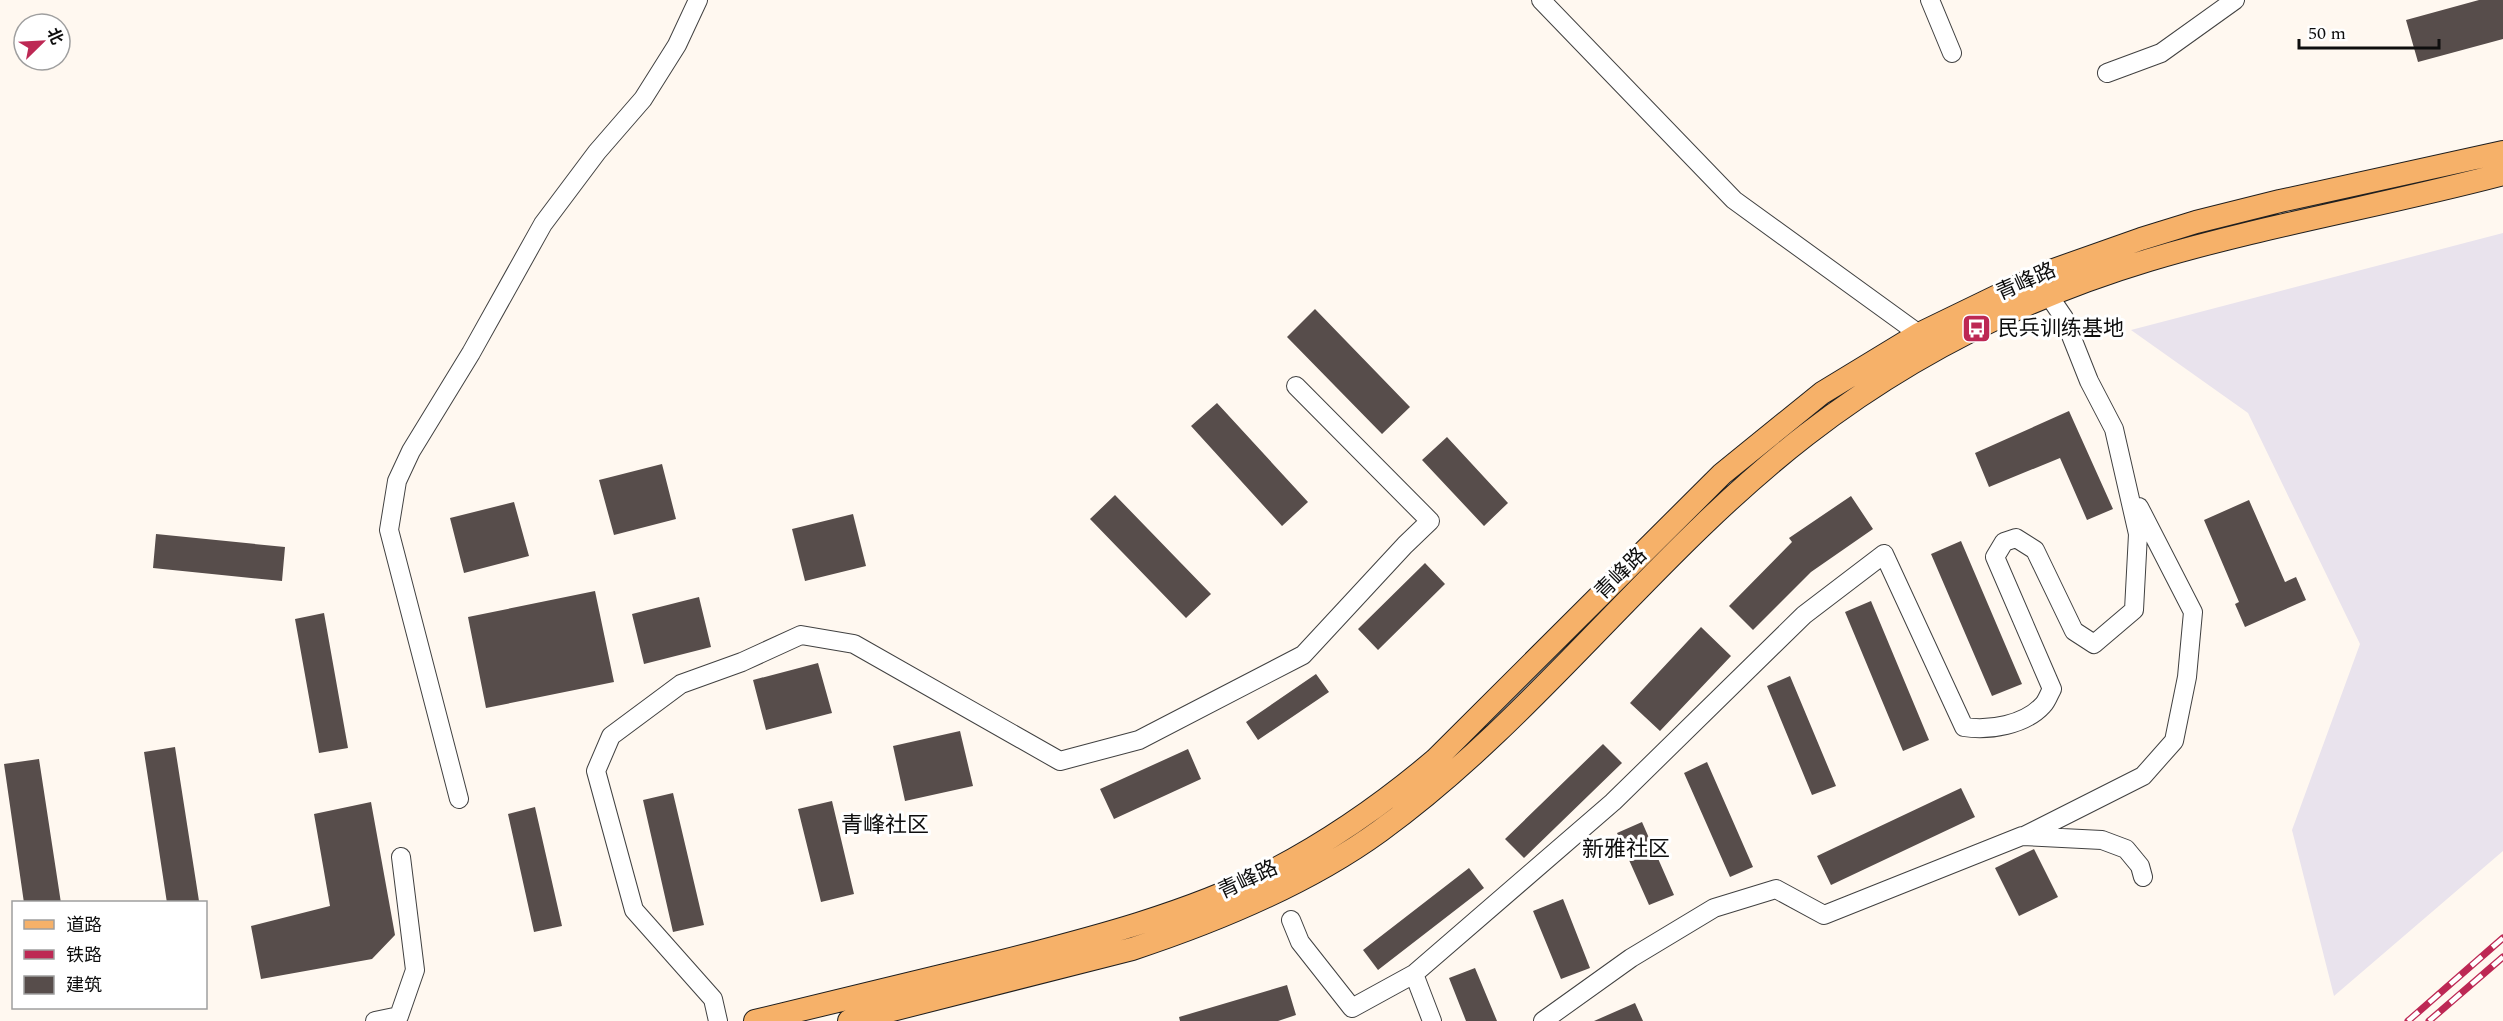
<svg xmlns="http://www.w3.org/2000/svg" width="2503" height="1021" viewBox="0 0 2503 1021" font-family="Spectral,'Noto Sans SC',serif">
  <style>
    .industrial { fill: #e9e3ed }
    .building { fill: #574d4b }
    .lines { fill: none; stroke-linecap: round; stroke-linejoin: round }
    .minor-casing { stroke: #414141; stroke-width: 20 }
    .major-casing { stroke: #1f1f1f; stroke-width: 24 }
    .minor { stroke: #fff; stroke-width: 18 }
    .major { stroke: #f6b169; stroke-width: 22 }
    .rail-casing { stroke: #bd2854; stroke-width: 7 }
    .rail { stroke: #fff; stroke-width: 4.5; stroke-dasharray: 14; stroke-linecap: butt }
    .labels { text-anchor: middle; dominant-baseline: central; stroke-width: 6; stroke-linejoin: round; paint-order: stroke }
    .street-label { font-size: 21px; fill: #0e0e0e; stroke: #fff }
    .poi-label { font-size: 21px; fill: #0e0e0e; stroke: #fff; text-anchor: start }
    .neighbourhood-label { font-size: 22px; fill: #0e0e0e; stroke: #fff }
  </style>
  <rect width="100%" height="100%" fill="#fff8f0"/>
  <path class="industrial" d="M2503,233V851L2334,996L2292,830L2360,644L2248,413L2131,330Z"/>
  <path class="building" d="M2479,0H2503V39L2418,62L2406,20Z
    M1315,309L1410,407L1382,434L1287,337Z
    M1217,403L1308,502L1282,526L1191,426Z
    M2069,411L2113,509L2087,520L2060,458L1989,487L1975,453Z
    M1447,437L1508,503L1484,526L1422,460Z
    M662,464L676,519L614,535L599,480Z
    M1115,495L1211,594L1186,618L1090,519Z
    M1851,496L1873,529L1811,572L1753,630L1729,606L1792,542L1789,538Z
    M2249,500L2285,582L2296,577L2306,600L2245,627L2235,604L2239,602L2204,520Z
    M514,502L529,556L464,573L450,518Z
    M853,514L866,566L805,581L792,529Z
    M156,534L285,547L282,581L153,568Z
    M1961,541L2022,684L1992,696L1931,554Z
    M1425,563L1445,584L1378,650L1358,629Z
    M595,591L614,682L486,708L468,617Z
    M699,597L711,647L644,664L632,614Z
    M1871,601L1929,740L1903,751L1845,612Z
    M324,613L348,748L319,753L295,619Z
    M1701,627L1731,656L1660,731L1630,703Z
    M818,663L832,713L766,730L753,680Z
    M1316,674L1329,692L1258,740L1246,722Z
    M1790,676L1836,786L1812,795L1767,686Z
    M960,731L973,786L905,801L893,746Z
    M1603,744L1622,763L1524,858L1505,839Z
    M175,747L199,901L189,903H167L144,752Z
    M1188,749L1201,779L1114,819L1100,789Z
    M39,759L61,903H24L4,764Z
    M1707,762L1753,867L1730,877L1684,773Z
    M1961,788L1975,817L1831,885L1817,856Z
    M673,793L704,925L673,932L643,800Z
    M832,801L854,894L821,902L798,809Z
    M371,802L395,935L372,959L261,979L251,926L330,906L314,814Z
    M535,807L562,926L534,932L508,814Z
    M1642,822L1674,895L1649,905L1617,833Z
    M2034,849L2058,897L2019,916L1995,868Z
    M1469,868L1484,888L1378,970L1363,950Z
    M1563,899L1590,968L1561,979L1533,911Z
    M1475,968L1497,1021H1466L1449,978Z
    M1287,985L1296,1015L1278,1021H1180L1179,1017Z
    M1635,1003L1643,1021H1594Z"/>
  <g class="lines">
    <defs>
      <path id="minor" d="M1541,0L1734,200L1919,334L1925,344
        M1930,0L1952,53
        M2107,73L2161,53L2235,0
        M459,799L389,530L397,481L411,451L471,353L543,224L597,152L643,99L677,45L698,0
        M2024,836L2143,776L2174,741L2187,677L2193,612L2139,507
        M1291,920L1300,942L1352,1008L1414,974L1432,1021
        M1414,974L1613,802L1804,615L1884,554L1964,727C1989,731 2025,725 2043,705C2047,701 2049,694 2052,689L1995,557L2004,542L2016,538L2035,550L2074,631L2094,644L2134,610L2138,534L2114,429L2089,381L2064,318L2049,296
        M375,1021L399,1016L415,970L401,857
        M718,1021L713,999L634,910L596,771L611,736L681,684L742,662L801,635L854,644L1060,761L1139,740L1303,655L1405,545L1430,521L1296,386
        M1543,1021L1631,958L1714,908L1776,889L1824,915L2022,836L2102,840L2126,849L2140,866L2143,877"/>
      <path id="major" d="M755,1021C838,1001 920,981 1003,961C1093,938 1186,914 1270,872C1330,841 1383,804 1435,760L1722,474L1822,393L1919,334L2045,273L2141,239L2196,222L2280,201L2503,152
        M849,1021L1132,949C1217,921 1307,884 1380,831C1536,718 1652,554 1806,435C1908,356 2026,297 2149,260C2266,225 2386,205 2503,174"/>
    </defs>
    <use href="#minor" class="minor-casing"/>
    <use href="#major" class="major-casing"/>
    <use href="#minor" class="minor"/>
    <use href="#major" class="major"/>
    <defs>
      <path id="rail" d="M2408,1021L2503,938
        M2429,1021L2503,957"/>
    </defs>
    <use href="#rail" class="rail-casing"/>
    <use href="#rail" class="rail"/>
  </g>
  <defs>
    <symbol id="bus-square" viewBox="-11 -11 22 22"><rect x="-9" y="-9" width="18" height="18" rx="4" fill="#bd2854" stroke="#fff"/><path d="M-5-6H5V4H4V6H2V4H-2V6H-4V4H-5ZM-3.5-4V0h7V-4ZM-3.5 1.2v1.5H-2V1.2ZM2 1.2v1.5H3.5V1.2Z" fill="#fff"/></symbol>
  </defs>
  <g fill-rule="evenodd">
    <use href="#bus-square" x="1960" y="312" width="33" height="33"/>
  </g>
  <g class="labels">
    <g class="street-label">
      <text transform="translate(2026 282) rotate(-24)">青峰路</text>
      <text transform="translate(1621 574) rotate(-45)">青峰路</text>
      <text transform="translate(1248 880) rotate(-25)">青峰路</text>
    </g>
    <g class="poi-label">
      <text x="1998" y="329">民兵训练基地</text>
    </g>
    <g class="neighbourhood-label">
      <text x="885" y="825">青峰社区</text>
      <text x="1626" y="849">新雅社区</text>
    </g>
  </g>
  <rect x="12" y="901" width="195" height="108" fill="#ffffff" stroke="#9f9f9f" stroke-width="1.5"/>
  <rect x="24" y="920" width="30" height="9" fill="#f6b169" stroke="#9f9f9f" stroke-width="1.5"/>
  <text x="66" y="931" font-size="18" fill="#0e0e0e">道路</text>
  <rect x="24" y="950" width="30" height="9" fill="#bd2854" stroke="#9f9f9f" stroke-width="1.5"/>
  <text x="66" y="961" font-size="18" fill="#0e0e0e">铁路</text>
  <rect x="24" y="976" width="30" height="18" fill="#574d4b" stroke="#9f9f9f" stroke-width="1.5"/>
  <text x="66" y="991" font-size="18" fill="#0e0e0e">建筑</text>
  <g transform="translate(42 42) rotate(66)"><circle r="28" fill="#ffffff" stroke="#9f9f9f" stroke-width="1.5"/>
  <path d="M0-4.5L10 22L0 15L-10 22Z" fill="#bd2854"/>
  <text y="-9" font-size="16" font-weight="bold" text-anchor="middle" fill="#0e0e0e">北</text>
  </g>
  <path d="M2299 39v9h140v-9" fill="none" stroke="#0e0e0e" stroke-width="3"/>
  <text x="2308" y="39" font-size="18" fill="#0e0e0e" stroke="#ffffff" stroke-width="4.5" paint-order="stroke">50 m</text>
</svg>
